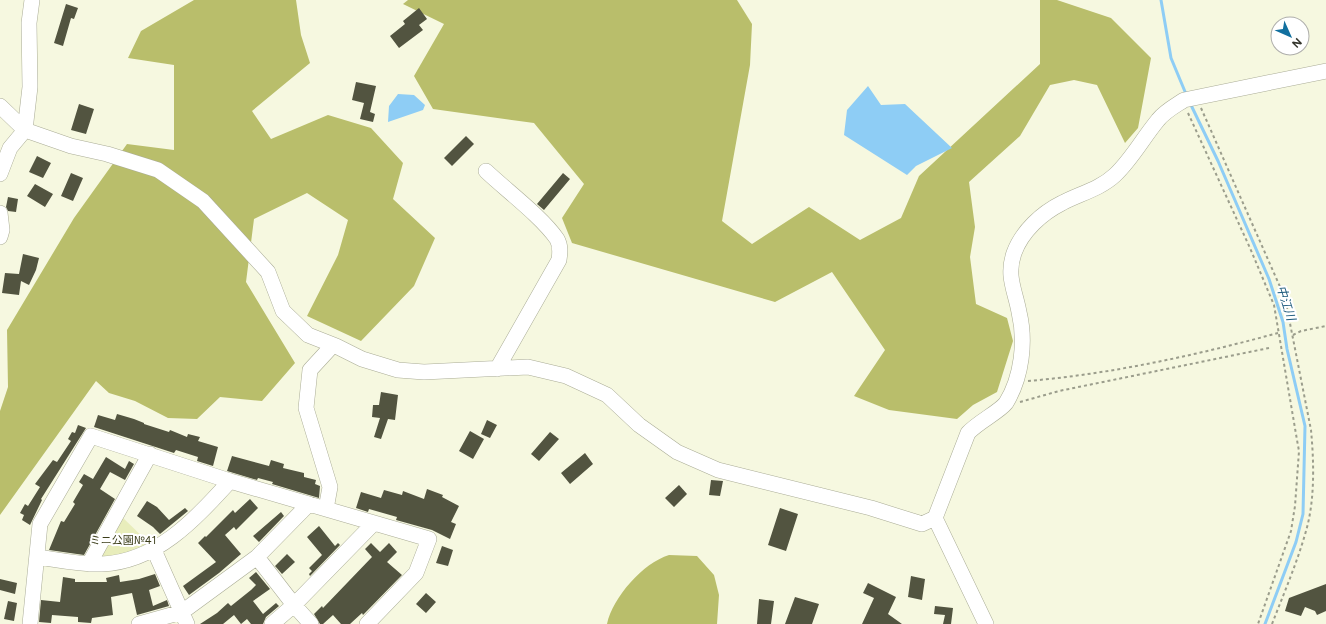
<svg xmlns="http://www.w3.org/2000/svg" width="1326" height="624" viewBox="0 0 1326 624" font-family="Figtree,'Noto Sans JP',sans-serif">
  <style>
    .green { fill: #e8edbb }
    .forest { fill: #b9be6b }
    .water { fill: #8ecdf5 }
    .lines { fill: none; stroke-linecap: round; stroke-linejoin: round }
    .stream { stroke: #8ecdf5; stroke-width: 3 }
    .building { fill: #525440 }
    .minor-casing { stroke: #aaac96; stroke-width: 16 }
    .path { stroke: #9b9d8c; stroke-width: 2; stroke-dasharray: 3 3; stroke-linecap: butt }
    .minor { stroke: #fff; stroke-width: 15 }
    .labels { text-anchor: middle; dominant-baseline: central; stroke-width: 4; stroke-linejoin: round; paint-order: stroke }
    .park-label { font-size: 11px; fill: #3b3d19; stroke: #fff }
    .water-label { font-size: 12px; font-style: italic; fill: #1d5a7c; stroke: #fff }
  </style>
  <rect width="100%" height="100%" fill="#f6f8e0"/>
  <path class="green" d="M121,516L151,545L100,561L96,555Z"/>
  <path class="forest" d="M194,0H296L301,35L310,63L252,111L271,139L328,115L371,128L403,163L393,199L435,238L414,286L361,341L307,316L338,255L348,220L307,193L254,219L246,282L295,363L262,401L220,397L197,419L168,418L135,401L109,393L96,381L0,515V411L8,387L7,330L74,218L127,144L174,150V65L128,58L141,31Z
    M408,0H737L752,24L750,65L722,221L752,244L809,207L860,240L901,218L919,176L1040,64V0H1057L1111,18L1151,58L1138,128L1125,143L1097,85L1074,80L1050,85L1020,136L969,182L975,227L970,257L976,304L1007,318L1013,341L997,392L973,405L957,419L889,410L854,396L885,350L832,272L775,302L572,243L562,218L584,184L534,123L433,109L414,76L444,24L403,4Z
    M669,555L697,556L714,575L719,595L717,624H607C613,597 643,563 669,555Z"/>
  <path class="water" d="M868,86L881,105L905,104L952,148L916,166L907,175L844,135L847,110Z
    M398,94L414,95L425,105L423,110L388,122L389,106Z"/>
  <g class="lines">
    <path class="stream" d="M1161,0L1171,58L1186,94
      M1190,103L1218,161L1269,279L1283,322L1287,349L1305,426L1303,514L1296,542L1265,624"/>
  </g>
  <path class="building" d="M66,4L78,8L74,19L71,18L63,46L54,43Z
    M419,8L427,19L419,25L423,30L399,48L390,36L405,24L403,21Z
    M356,82L376,86L370,112L375,114L373,122L360,119L364,103L352,100Z
    M79,104L94,109L86,134L71,130Z
    M466,136L474,144L452,166L444,158Z
    M37,156L51,163L43,178L29,172Z
    M71,173L83,178L73,201L61,196Z
    M563,173L570,179L544,210L537,204Z
    M35,184L53,194L45,207L27,196Z
    M8,197L18,199L16,212L8,211L6,207Z
    M23,254L39,258L36,270L29,285L21,281L19,295L2,293L5,273L19,274Z
    M381,392L398,395L395,420L388,419L381,439L374,437L380,418L372,417L373,405H379Z
    M117,414L134,419L144,423V424L169,432L170,430L187,437L188,434L200,437L198,441L218,447L213,466L197,461L198,457L176,450L174,453L94,427L98,415L115,420Z
    M487,420L497,425L490,438L481,434Z
    M78,425L86,428L41,499L42,500L30,525L22,520L24,515L20,513L25,504L28,506L40,487L35,484L53,460L57,462L71,441L68,439L72,432L75,433Z
    M470,431L484,439L473,459L459,451Z
    M550,432L559,439L539,461L531,454Z
    M585,453L593,464L570,484L561,473Z
    M232,456L269,466L271,460L284,464L283,468L304,473V477L316,480L315,484L320,486L319,498L272,484L273,482L258,478L257,480L227,471Z
    M106,457L125,469L129,461L134,464L125,480L110,472L100,489L115,499L84,555L49,550L61,521L64,522L75,504L73,502L83,485L79,482L84,474L93,479Z
    M711,480L723,481L720,496L709,495Z
    M679,485L687,494L674,507L665,498Z
    M427,489L443,495L442,497L459,506L451,522L456,524L450,539L432,530L396,520L397,517L369,509L368,512L356,508L361,492L381,498L384,490L402,495L403,491L424,499Z
    M250,499L258,508L236,530L234,527L225,535L241,554L219,573L189,595L183,586L216,562L198,543L205,536L206,537L233,510L235,513Z
    M147,501L157,507L169,520L185,508L188,511L160,534L153,527L137,516Z
    M780,508L798,514L786,551L768,545Z
    M281,512L284,516L259,542L253,536Z
    M319,526L335,546L338,543L340,545L310,576L309,574L312,571L309,568L322,555L307,537Z
    M371,543L380,552L389,543L397,552L387,562L402,575L363,615L362,613L350,624H341L333,615L323,624H320L314,614L322,606L323,608L372,557L365,549Z
    M442,546L453,550L448,566L436,563Z
    M287,554L295,562L282,574L275,566Z
    M256,572L270,589L253,601L263,614L276,603L279,606L266,617L263,624H251L247,619L241,624L234,615L223,624H200L217,613L228,603L231,606L251,590L256,585L249,578Z
    M155,574L160,586L149,590L153,606L167,600L169,606L137,615L132,593L111,597L113,615L92,618L91,623L78,622V617L52,615L51,623L39,622L41,600L60,602L63,577L75,579V582H107L106,578L119,575L120,582L139,579Z
    M911,576L925,579L922,600L908,597Z
    M0,579L17,583L15,594L0,590Z
    M868,583L896,597L888,614L902,624H862L874,598L863,593Z
    M1326,584V611L1317,615L1315,611L1305,607L1301,616L1285,611L1289,598Z
    M426,593L436,602L426,613L416,604Z
    M795,597L819,604L812,624H785Z
    M759,599L774,601L771,624H757Z
    M8,601L17,603L14,621L4,619Z
    M935,606L953,608L951,624H943L945,615L934,614Z"/>
  <g class="lines">
    <defs>
      <path id="minor" d="M0,106L25,130L71,146L107,154L158,170L203,201L268,272L283,311L308,335L336,346L362,359L398,370L424,372L528,367L566,376L607,395L639,425L677,452L718,470L871,508L922,524L935,518L968,433C978,422 999,412 1006,403C1022,377 1026,341 1019,312C1015,290 1006,276 1014,253C1022,231 1042,213 1062,203C1079,194 1100,189 1115,175C1132,159 1143,138 1158,120C1165,111 1175,106 1184,100L1326,71
        M486,171C506,190 542,217 557,239C561,246 560,253 559,260L497,369
        M0,174L10,148L25,130L30,87L29,23L32,0
        M0,213L2,230L0,237
        M326,509L330,487L306,408L310,370L333,345
        M935,518L986,624
        M154,550L187,624
        M38,557C59,560 81,565 102,564C157,562 196,518 230,481
        M257,557L294,605L311,624
        M89,564L150,454
        M30,624L40,524L91,436L230,481L429,539L416,573L367,624
        M139,624L182,612L257,557L309,504
        M272,624L294,605L374,523"/>
    </defs>
    <use href="#minor" class="minor-casing"/>
    <path class="path" d="M1201,108L1285,298L1311,430C1314,462 1315,500 1306,531C1297,563 1284,593 1272,624
      M1188,113L1250,248L1274,305L1297,440L1299,451L1295,506L1291,531L1258,624
      M1293,335L1301,331L1326,326
      M1028,381C1111,374 1197,355 1278,333
      M1020,402L1059,391L1269,348"/>
    <use href="#minor" class="minor"/>
  </g>
  <g class="labels">
    <g class="park-label">
      <text x="123" y="540">ミニ公園№41</text>
    </g>
    <g class="water-label">
      <text transform="translate(1286 303) rotate(72)">中江川</text>
    </g>
  </g>
  <g transform="translate(1290 36) rotate(135)"><circle r="19" fill="#ffffff" stroke="#aeaeab"/>
  <path d="M0-3L7 15L0 10L-7 15Z" fill="#12709f"/>
  <text y="-6" font-size="11" font-weight="bold" text-anchor="middle" fill="#34352c">N</text>
  </g>
</svg>
